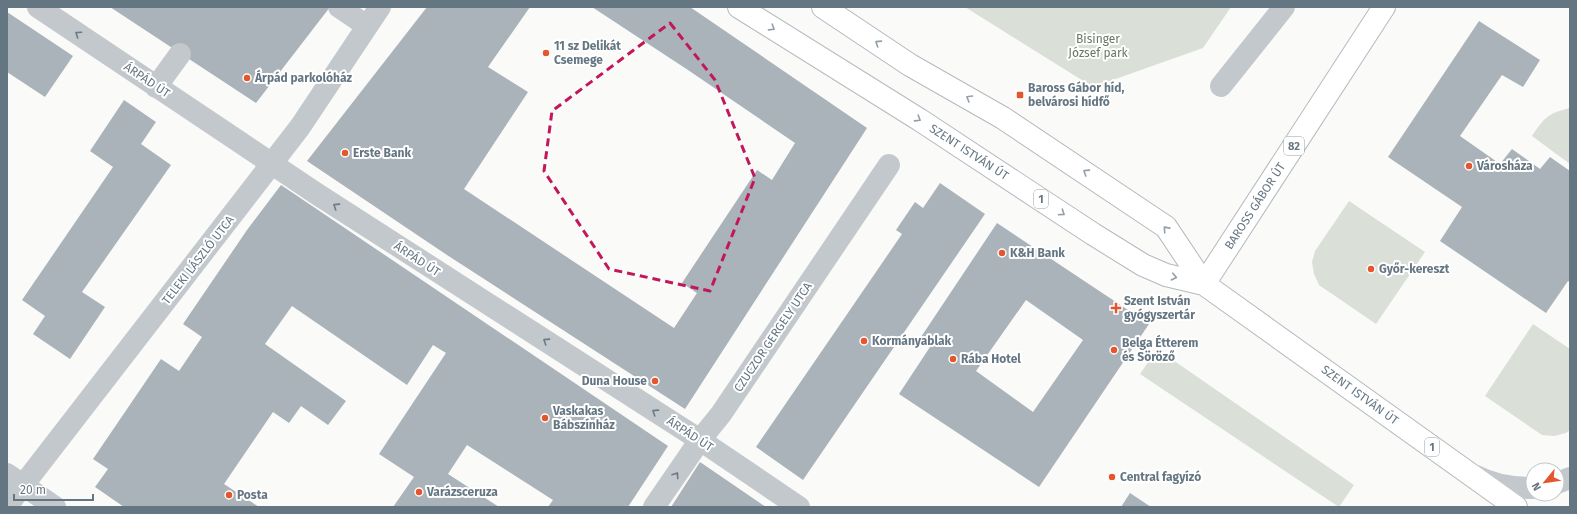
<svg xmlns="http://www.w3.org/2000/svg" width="1577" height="514" viewBox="0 0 1577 514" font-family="'Fira Sans',sans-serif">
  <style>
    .green { fill: #dadfd7 }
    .building { fill: #aab3b9; fill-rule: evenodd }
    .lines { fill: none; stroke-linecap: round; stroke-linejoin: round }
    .major-casing { stroke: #b5babe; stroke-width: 24 }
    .minor { stroke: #c3c8cc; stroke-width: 22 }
    .major { stroke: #fff; stroke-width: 22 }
    .oneway { stroke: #939fa8 }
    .oneway2 { stroke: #6a7a87 }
    .marked { fill: none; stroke: #c2185b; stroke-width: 3; stroke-dasharray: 8 5; stroke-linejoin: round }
    .poi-dot { fill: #e4572e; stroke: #fff; stroke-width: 1.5 }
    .labels { text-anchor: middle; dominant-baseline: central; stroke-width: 4; stroke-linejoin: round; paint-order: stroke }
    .shield { fill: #fff; stroke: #939fa8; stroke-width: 1 }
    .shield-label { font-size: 11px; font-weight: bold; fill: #657683 }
    .park-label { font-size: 12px; fill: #687a64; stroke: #fff }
    .poi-label { font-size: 12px; font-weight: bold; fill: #657683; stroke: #fff; text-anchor: start }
    .street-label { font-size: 12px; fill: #657683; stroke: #fff }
  </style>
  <rect width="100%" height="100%" fill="#fafaf8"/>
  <path class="green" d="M965,7H1231L1203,48L1093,87Z
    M1570,108V164L1532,136C1544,118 1548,113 1570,108Z
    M1349,201L1425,252L1376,324L1319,285L1314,274L1312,262L1315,251Z
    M1533,324L1570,349V430L1566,433L1554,436L1542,435L1485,396Z
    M1157,349L1354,485L1339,507L1140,374Z"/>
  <path class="building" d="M110,7H330L256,103Z
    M427,7H530L488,67L528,92L464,189L674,328L697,293L682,283L757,170L772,180L795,143L688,70L592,7H690L867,128L685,409L447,255L307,161Z
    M7,12L73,56L45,97L7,72Z
    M1479,21L1540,60L1523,87L1502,75L1460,136L1500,164L1512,149L1540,169L1550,157L1570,171V282L1568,281L1546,313L1440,241L1462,207L1388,157Z
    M124,100L156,122L141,144L171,165L82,292L105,307L70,359L33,334L45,316L22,300L113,167L90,151Z
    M940,183L985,214L803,480L756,447L902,234L896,230L915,202L923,208Z
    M281,185L668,446L628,507H548L553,500L467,445L448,474L499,507H393L414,477L379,454L446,353L433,345L407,385L292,306L265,344L346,401L328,425L301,406L289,423L273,412L224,484L259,507H124L95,487L108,469L93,459L161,359L179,371L202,337L183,324L247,230Z
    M997,223L1149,324L1039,487L899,394L930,347L919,340ZM1026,300L1083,340L1033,412L976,371Z
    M700,462L766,507H671Z
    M1130,493L1151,507H1121Z"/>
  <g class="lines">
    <defs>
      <path id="major" d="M739,7L920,120L1093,234L1143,265L1166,275L1204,284L1516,507
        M823,7L910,65L1003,118L1166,227L1204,284
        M1204,284L1384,7"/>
    </defs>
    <use href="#major" class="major-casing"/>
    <path class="minor" d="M38,7L317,194L700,440L799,507
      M339,7L367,26
      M1221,86L1284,7
      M156,87L180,54
      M7,474L55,507
      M1476,476C1493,485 1514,488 1533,488
      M1557,483L1570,478
      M7,506L300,127L380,7
      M654,507L700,440L721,414L889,165"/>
    <use href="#major" class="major"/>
  </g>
  <defs><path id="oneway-chevron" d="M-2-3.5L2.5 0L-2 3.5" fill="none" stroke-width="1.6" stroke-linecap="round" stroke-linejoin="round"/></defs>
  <g class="oneway">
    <use href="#oneway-chevron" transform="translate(772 28) rotate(32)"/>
    <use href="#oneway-chevron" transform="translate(878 43) rotate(-147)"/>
    <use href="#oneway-chevron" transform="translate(969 98) rotate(-149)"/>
    <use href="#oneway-chevron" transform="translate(918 119) rotate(32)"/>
    <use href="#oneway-chevron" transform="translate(1086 172) rotate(-147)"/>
    <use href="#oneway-chevron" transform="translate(1062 213) rotate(34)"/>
    <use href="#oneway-chevron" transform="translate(1166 229) rotate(-132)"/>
    <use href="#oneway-chevron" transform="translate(1174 277) rotate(13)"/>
  </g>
  <g class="oneway2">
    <use href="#oneway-chevron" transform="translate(78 34) rotate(-146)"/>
    <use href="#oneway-chevron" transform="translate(336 206) rotate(-147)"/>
    <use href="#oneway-chevron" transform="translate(546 341) rotate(-147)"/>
    <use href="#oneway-chevron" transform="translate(655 412) rotate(-147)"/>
    <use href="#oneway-chevron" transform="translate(676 475) rotate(-56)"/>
  </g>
  <path class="marked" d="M670,23L715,80L755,178L710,291L609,269L544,171L552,111Z"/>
  <g class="poi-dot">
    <circle cx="546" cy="53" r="4"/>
    <circle cx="247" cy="78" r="4"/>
    <rect x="1016" y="91" width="8" height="8" rx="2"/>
    <circle cx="345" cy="153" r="4"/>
    <circle cx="1469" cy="166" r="4"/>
    <circle cx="1002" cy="253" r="4"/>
    <circle cx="1371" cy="269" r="4"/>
    <path d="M1114 302h4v4h4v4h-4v4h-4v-4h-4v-4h4z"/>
    <circle cx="864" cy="341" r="4"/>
    <circle cx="1114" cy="350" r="4"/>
    <circle cx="953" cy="359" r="4"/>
    <circle cx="655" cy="381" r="4"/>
    <circle cx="545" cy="418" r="4"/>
    <circle cx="1112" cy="477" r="4"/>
    <circle cx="419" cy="492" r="4"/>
    <circle cx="229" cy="495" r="4"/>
  </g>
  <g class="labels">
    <g class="shield">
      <rect x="1284" y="137" width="20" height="18" rx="3"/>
      <rect x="1034" y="190" width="14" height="18" rx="3"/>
      <rect x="1425" y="438" width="14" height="18" rx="3"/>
    </g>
    <g class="shield-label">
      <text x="1294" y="146">82</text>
      <text x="1041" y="199">1</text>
      <text x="1432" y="447">1</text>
    </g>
    <g class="park-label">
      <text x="1098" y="39">Bisinger<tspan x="1098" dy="14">József park</tspan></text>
    </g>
    <g class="poi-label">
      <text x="554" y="46">11 sz Delikát<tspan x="554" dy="14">Csemege</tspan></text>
      <text x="255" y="78">Árpád parkolóház</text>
      <text x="1028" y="88">Baross Gábor híd,<tspan x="1028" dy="14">belvárosi hídfő</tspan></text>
      <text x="353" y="153">Erste Bank</text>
      <text x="1477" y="166">Városháza</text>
      <text x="1010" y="253">K&amp;H Bank</text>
      <text x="1379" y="269">Győr-kereszt</text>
      <text x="1124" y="301">Szent István<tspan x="1124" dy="14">gyógyszertár</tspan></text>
      <text x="872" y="341">Kormányablak</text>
      <text x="1122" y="343">Belga Étterem<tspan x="1122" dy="14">és Söröző</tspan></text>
      <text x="961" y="359">Rába Hotel</text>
      <text x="647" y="381" text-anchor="end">Duna House</text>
      <text x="553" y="411">Vaskakas<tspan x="553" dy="14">Bábszínház</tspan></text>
      <text x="1120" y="477">Central fagyízó</text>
      <text x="427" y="492">Varázsceruza</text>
      <text x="237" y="495">Posta</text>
    </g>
    <g class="street-label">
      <text transform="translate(147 80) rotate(34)">ÁRPÁD ÚT</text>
      <text transform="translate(969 152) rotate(33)">SZENT ISTVÁN ÚT</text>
      <text transform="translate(1255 206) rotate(-57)">BAROSS GÁBOR ÚT</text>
      <text transform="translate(417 259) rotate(33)">ÁRPÁD ÚT</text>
      <text transform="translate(198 260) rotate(-52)">TELEKI LÁSZLÓ UTCA</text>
      <text transform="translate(773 337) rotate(-56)">CZUCZOR GERGELY UTCA</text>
      <text transform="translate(1360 395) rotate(36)">SZENT ISTVÁN ÚT</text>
      <text transform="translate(690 434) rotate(33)">ÁRPÁD ÚT</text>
    </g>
  </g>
  <rect width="1577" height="514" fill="none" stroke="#657683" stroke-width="16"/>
  <g transform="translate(1545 482) rotate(241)"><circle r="19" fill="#ffffff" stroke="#c1c8cd"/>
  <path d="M0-3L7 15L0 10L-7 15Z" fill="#e4572e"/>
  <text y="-6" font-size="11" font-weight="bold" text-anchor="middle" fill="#657683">N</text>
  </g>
  <path d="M14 494v6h79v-6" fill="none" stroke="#657683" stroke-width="2"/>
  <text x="20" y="494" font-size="12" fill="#657683" stroke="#ffffff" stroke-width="3" paint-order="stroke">20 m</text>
</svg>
